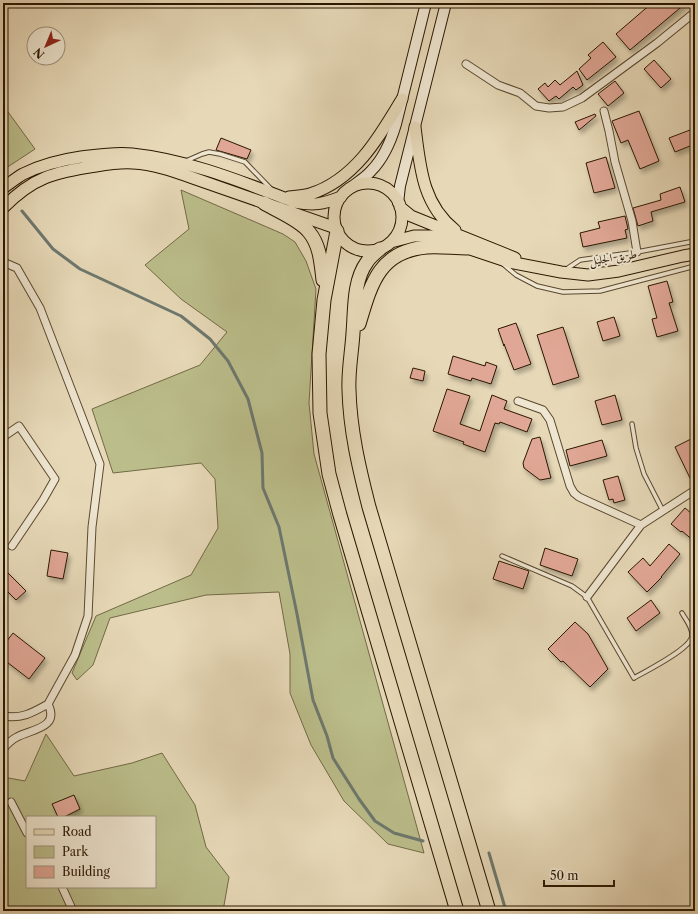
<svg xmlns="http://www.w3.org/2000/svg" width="698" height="914" viewBox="0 0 698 914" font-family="'Libre Caslon Text',Amiri,serif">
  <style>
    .green { fill: #bbbe8b; stroke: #726a46; fill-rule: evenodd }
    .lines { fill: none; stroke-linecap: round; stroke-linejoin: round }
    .stream { stroke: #6d786f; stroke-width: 3 }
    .building { fill: #e1a796; stroke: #2a1700; filter: url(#shadow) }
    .lane-casing { stroke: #59482e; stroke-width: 5.5 }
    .street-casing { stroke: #59482e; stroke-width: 9 }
    .secondary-casing { stroke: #2a1700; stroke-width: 12 }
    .primary-casing { stroke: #2a1700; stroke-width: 13 }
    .highway-casing { stroke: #2a1700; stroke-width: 15 }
    .lane { stroke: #efe6d1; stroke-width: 3.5 }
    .street { stroke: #efe6d1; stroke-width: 7 }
    .secondary { stroke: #efe6d1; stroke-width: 10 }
    .primary { stroke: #e7d9b8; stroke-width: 11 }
    .highway { stroke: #e7d9b8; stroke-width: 13 }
    .labels { text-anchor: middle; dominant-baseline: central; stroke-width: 4; stroke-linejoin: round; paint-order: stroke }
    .street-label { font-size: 12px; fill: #2a1700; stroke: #efe6d1 }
  </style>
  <defs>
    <filter id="shadow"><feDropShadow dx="2.5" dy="4" stdDeviation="2" flood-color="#0004"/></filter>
  </defs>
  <rect width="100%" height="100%" fill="#e7d9b8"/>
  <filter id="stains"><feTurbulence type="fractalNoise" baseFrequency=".005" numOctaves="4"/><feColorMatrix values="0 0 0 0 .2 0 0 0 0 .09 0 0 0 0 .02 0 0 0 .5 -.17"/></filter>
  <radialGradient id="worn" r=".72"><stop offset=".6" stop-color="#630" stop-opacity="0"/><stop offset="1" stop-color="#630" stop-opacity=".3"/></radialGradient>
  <path class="green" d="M3,105L35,149L3,170Z
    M181,190L283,234L295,242L306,261L316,289L309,403L314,454L424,853L388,844L344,801L311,745L290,693V654L279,592L206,595L110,618L93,665L77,680L72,673L96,616L191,575L218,528L215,479L201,463L113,473L92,409L200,365L227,332L181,299L145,265L189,229Z
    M46,734L74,776L132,763L162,753L195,805L206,847L229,877L223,911H3V777L25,781ZM27,817H155V887H27Z"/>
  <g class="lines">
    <path class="stream" d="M22,211L53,249L80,269L181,316L210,339L228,361L248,399L262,453L263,488L279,527L297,614L313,700L327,736L333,758L359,799L375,821L394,833L423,841
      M489,853L506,911"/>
  </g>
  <path class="building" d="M652,3H686L630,50L616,34Z
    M603,42L616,57L587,80L579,69L591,58L588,55Z
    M654,60L671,79L661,88L644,69Z
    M577,71L583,85L576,90L573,87L559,99L556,96L549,101L538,89L545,83L548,87L555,80L560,85Z
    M615,81L624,93L608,106L598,94Z
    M639,111L659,161L640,169L628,140L621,143L612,121Z
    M595,114L596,116L579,130L575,122Z
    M690,130L695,144L675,152L669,138Z
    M221,138L251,150L247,159L216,150Z
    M606,157L615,188L594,193L586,163Z
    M680,187L685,202L651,212L653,221L638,226L633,208L661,200L660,194Z
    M625,216L628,229L625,230L627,238L583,247L580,233L600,228L598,222Z
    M667,281L673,302L669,303L678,331L657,337L652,319L657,318L648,286Z
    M614,317L620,336L603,341L597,322Z
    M516,323L531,364L514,370L504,344V346L498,329Z
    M563,327L579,377L553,385L537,335Z
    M453,356L485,366L486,362L497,366L491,384L472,378L471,381L448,374Z
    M413,368L425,371L423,381L410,378Z
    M447,389L470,396L460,424L480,431L492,395L507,401L504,409L532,419L527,432L500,422L499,424L495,423L485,452L463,444L464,442L433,431Z
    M615,395L622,420L602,425L595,401Z
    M540,437L551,478L540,480L524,468L523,463L532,439Z
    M695,437V476L690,478L675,447Z
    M602,440L607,456L570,466L566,450Z
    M618,476L625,500L614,503L613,499L609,500L603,480Z
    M685,508L691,513L695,508V542L682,531L681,532L671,524Z
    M669,544L680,554L661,577H662L647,592L628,572L643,558L650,566Z
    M545,548L578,559L572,576L540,565Z
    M51,550L68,553L63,579L47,576Z
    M499,561L529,571L523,589L493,579Z
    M3,568L26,591L16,600L3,587Z
    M651,600L660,613L636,631L627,618Z
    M575,622L588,634L608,669L590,687L563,661L561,662L548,649Z
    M13,633L45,658L29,679L3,659V646Z
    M74,795L80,809L64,817H58L52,804Z"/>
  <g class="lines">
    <defs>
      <path id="lane" d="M186,161L202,154L209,152L220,154L245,162L271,189
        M503,264L516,275L537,286L563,292L600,291L695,266
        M565,270L580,260L637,252L695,241
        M632,424L636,448L644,474L663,511
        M502,556L572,586L587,597L634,678C646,671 691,649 692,636C693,628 686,620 682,613"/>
      <path id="street" d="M466,64L498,85L520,93L536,106L549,108L563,107L582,98L657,43L695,12
        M604,111L609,131L615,162L632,221L637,252
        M3,262L17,268L40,308L100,464L92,527L88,616L75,655L48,704C60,728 32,729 17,737C11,740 8,743 3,749
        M518,401L543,410L550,420L570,486L574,493L579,497L641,525
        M3,437L19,426L55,479L43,500L12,546
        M587,597L641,525L695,490
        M3,716C22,719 32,713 48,704
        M11,802L27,833
        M62,887L73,911"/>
      <path id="secondary" d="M349,189C356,183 365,178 371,171C384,158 391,141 396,124L426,3
        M398,203L400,186L446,3"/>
      <path id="primary" d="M415,127C420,166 422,204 455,230
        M334 217a34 34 0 1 1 68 0a34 34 0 1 1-68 0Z
        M3,188C9,184 16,178 23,174C41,165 60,160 81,157C98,155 115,152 132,154C189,160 242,182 295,202C314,206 323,204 341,197
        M289,197C296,196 304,196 310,194C355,180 380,136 402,99
        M400,207L411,216L515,258
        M3,208C33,177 55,172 96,166C108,164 121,162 133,163C153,164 173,171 193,178L336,228
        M391,242L414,236H431L509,262L561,272L588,275L619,271L683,256L695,254"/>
      <path id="highway" d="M264,203C277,211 300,220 309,232C320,245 321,263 323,280
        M337,231L324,300L319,354L320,413L329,474L340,515L457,911
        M380,249C375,253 370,257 367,262C353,281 355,310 353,333C352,351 348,371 349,390C350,430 359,468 369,507L489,911
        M359,324C371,284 379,251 427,247C440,246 454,248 467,248"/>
    </defs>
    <use href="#lane" class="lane-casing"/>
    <use href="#street" class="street-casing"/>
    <use href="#secondary" class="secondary-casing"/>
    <use href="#primary" class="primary-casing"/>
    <use href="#highway" class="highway-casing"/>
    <use href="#lane" class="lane"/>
    <use href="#street" class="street"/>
    <use href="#secondary" class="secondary"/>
    <use href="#primary" class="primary"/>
    <use href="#highway" class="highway"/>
  </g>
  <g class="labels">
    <g class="street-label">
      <text transform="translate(613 257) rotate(-9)">طريق الجليل</text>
    </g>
  </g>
  <rect width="698" height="914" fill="none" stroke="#e7d9b8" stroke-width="16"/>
  <rect x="4" y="4" width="690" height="906" fill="none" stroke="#2a1700" stroke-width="2"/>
  <rect x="8" y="8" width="682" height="898" fill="none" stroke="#2a1700"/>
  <rect x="26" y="816" width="130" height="72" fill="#efe6d1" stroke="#a0937d"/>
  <rect x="34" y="829" width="20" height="6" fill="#e7d9b8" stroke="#a0937d"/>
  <text x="62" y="836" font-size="12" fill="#2a1700">Road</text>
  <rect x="34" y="846" width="20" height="12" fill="#bbbe8b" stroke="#a0937d"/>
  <text x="62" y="856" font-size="12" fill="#2a1700">Park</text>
  <rect x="34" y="866" width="20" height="12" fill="#e1a796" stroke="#a0937d"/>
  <text x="62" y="876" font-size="12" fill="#2a1700">Building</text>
  <g transform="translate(46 46) rotate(224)"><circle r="19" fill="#efe6d1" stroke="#a0937d"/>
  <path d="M0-3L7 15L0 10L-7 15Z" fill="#8f2418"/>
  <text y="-6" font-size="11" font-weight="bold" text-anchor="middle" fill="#2a1700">N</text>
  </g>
  <path d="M544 880v6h70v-6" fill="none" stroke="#2a1700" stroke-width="2"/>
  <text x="550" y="880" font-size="12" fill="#2a1700" stroke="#efe6d1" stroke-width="3" paint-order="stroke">50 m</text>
  <rect width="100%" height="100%" filter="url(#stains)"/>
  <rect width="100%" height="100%" fill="url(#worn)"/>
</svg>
